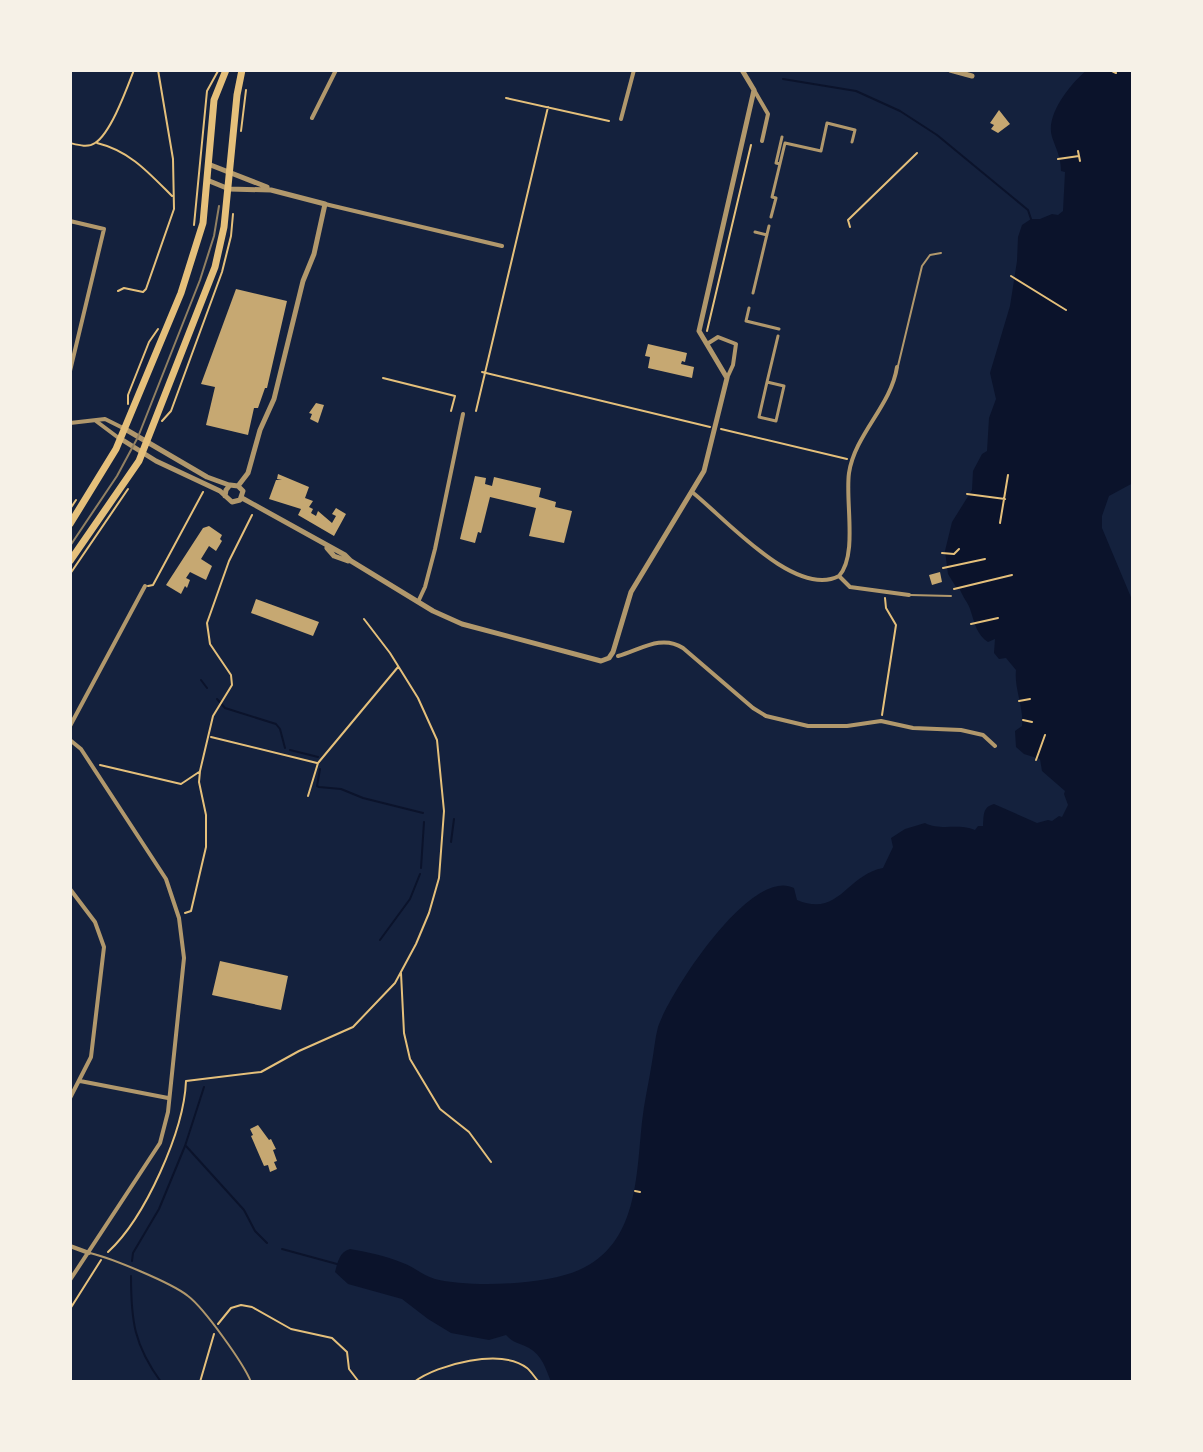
<svg xmlns="http://www.w3.org/2000/svg" width="1203" height="1452" viewBox="0 0 1203 1452" font-family="'Public Sans',sans-serif">
  <style>
    .water { fill: #0b132b }
    .lines { fill: none; stroke-linecap: round; stroke-linejoin: round }
    .stream { stroke: #0b132b; stroke-width: 2 }
    .building { fill: #c6a872 }
    .path { stroke: #e5c07b; stroke-width: 2 }
    .service { stroke: #b1986c; stroke-width: 2 }
    .pedestrian { stroke: #b1986c; stroke-width: 3 }
    .minor { stroke: #b1986c; stroke-width: 4 }
    .tertiary { stroke: #b1986c; stroke-width: 5 }
    .primary { stroke: #e5c07b; stroke-width: 7 }
    .tram { stroke: #918062; stroke-width: 2 }
  </style>
  <rect width="100%" height="100%" fill="#14213d"/>
  <path class="water" d="M1087,70H1133V483L1109,496L1102,516V528L1133,602V1382H551C546,1369 542,1355 529,1348C520,1343 514,1344 506,1335L489,1340L451,1333L428,1319L402,1299L348,1284L335,1272C338,1262 339,1252 350,1249C368,1252 386,1256 403,1263C414,1267 424,1276 435,1279C471,1288 545,1285 579,1270C638,1244 636,1177 642,1122C644,1102 649,1082 652,1062C654,1051 655,1038 658,1027C670,992 751,866 794,888L797,900C839,918 846,875 883,868L893,847L891,838L905,829L925,823C940,831 958,823 975,830L978,826H983C984,816 982,807 994,804L1037,823L1048,820L1052,821L1059,816L1062,817L1068,805L1064,794L1065,791L1042,771L1040,759L1024,754L1016,747L1015,731L1022,726C1024,707 1014,689 1016,670L1006,658L999,659L994,653L995,639L988,642C977,635 975,624 971,612C969,603 962,597 959,587H956L948,574L945,551L952,522L972,490L973,471L982,454L987,451L989,418L996,399L990,373L1010,306L1017,261L1018,237L1022,225L1031,219H1040L1052,214L1058,215L1063,211L1065,172L1061,171C1061,157 1056,149 1052,137C1045,115 1071,83 1087,70Z"/>
  <g class="lines">
    <path class="stream" d="M783,79L856,91L900,111L937,135L1028,210L1031,219
      M201,680L207,688
      M217,699L225,708L276,724L280,729L285,748
      M290,750L318,757
      M320,769L317,786L319,787L341,789L363,798L423,813
      M451,842L454,819
      M421,868L424,822
      M380,940L410,899L420,874
      M186,1146L244,1210L255,1231L267,1243
      M282,1249L337,1264
      M132,1261L133,1253L159,1209L185,1146L204,1087
      M131,1276C131,1321 134,1345 161,1382"/>
  </g>
  <path class="building" d="M999,110L1010,124L998,133L991,129L994,125L990,123Z
    M236,289L287,301L267,388H265L258,408H254L248,435L206,425L215,387L201,384Z
    M648,344L687,353L685,362L682,361L681,364L694,367L692,378L648,368L650,357L645,356Z
    M316,403L324,405L318,423L310,419L312,414L309,413Z
    M278,474L309,487L305,498L313,501L309,507L313,509L311,513L316,516L318,511L332,523L336,516L332,514L336,508L346,514L334,536L298,515L301,509L269,499L276,480H282L277,479Z
    M475,476L486,478L485,484L492,486L494,477L541,488L539,497L556,502L555,507L572,511L564,543L529,536L536,508L490,497L481,533L478,532L475,543L460,539Z
    M209,526L222,535L220,539L222,541L216,551L209,546L201,559L212,566L206,580L190,572L186,578L190,580L187,588L185,586L181,594L166,585L203,528Z
    M940,572L942,582L932,585L929,575Z
    M256,599L319,622L313,636L251,613Z
    M220,961L288,976L281,1010L212,995Z
    M258,1125L269,1140L271,1139L276,1149L273,1150L277,1161L274,1162L277,1169L270,1172L268,1165L264,1166L251,1136L253,1135L250,1129Z"/>
  <g class="lines">
    <path class="path" d="M1110,70L1116,73
      M506,98L609,121
      M241,131L246,90
      M70,143C78,145 88,148 95,143C111,133 127,88 134,70
      M97,143C130,151 149,173 172,196
      M1078,151L1080,161
      M1058,159L1079,156
      M194,225L207,91L218,71
      M850,227L848,220L917,153
      M1011,276L1066,310
      M118,291L124,288L143,292L146,289L174,209L173,159L158,70
      M707,331L751,145
      M482,372L710,427
      M383,378L455,396L451,411
      M128,404V395L149,342L158,329
      M476,411L548,107
      M162,421L171,411L222,272L231,236L233,214
      M721,429L847,459
      M967,494L1005,499
      M70,509L76,500
      M1000,523L1008,475
      M942,553L954,554L959,549
      M943,568L985,559
      M70,574L128,489
      M148,586L153,585L203,492
      M954,589L1012,575
      M971,624L998,618
      M1019,701L1030,699
      M882,715L896,625L886,608L885,598
      M1023,720L1032,722
      M211,737L317,763
      M1036,760L1045,735
      M100,765L181,784L199,772
      M308,796L318,763L398,667
      M185,913L191,911L206,847V815L199,782L200,771L213,716L232,685L231,675L210,644L207,623L229,561L252,515
      M401,973L404,1033L410,1059L440,1109L469,1132L491,1162
      M635,1191L640,1192
      M108,1252C145,1218 184,1131 186,1081L261,1072L299,1051L353,1027L395,983L416,944L429,913L439,878L444,811L437,740L418,698L390,653L364,619
      M70,1309L101,1260
      M218,1324L231,1308L241,1305L252,1307L291,1329L332,1338L347,1352L349,1369L359,1382
      M200,1382L214,1334
      M414,1382C438,1364 501,1348 527,1368C531,1371 535,1378 539,1382"/>
    <path class="service" d="M898,366L922,266L930,255L941,253
      M910,595L951,596
      M90,1253C111,1258 172,1283 188,1296C204,1308 244,1364 251,1382"/>
    <path class="pedestrian" d="M780,164L776,163L782,137
      M771,217L776,198L772,197L785,143L821,151L827,123L855,130L852,142
      M755,232L767,235
      M753,293L769,226
      M749,308L746,321L779,329
      M767,382L759,417L776,421L784,386L767,382L778,336"/>
    <path class="minor" d="M754,90L768,114L762,141
      M312,118L336,70
      M621,119L634,70
      M325,204L502,246
      M70,221L104,229L70,371
      M707,344L718,337L736,344L733,365L727,378
      M96,421L120,439
      M70,423L105,419L123,428
      M692,492C724,517 795,599 839,576
      M839,576C858,555 845,501 849,473C855,434 891,406 897,367
      M839,576L850,587L909,595
      M418,602L425,587L435,549L463,414
      M618,656C640,650 661,634 683,648L753,708L766,716L808,726H847L881,721L913,728L961,730L983,735L995,746
      M70,726L145,586
      M70,740L81,749L166,879L179,918L184,958L168,1112L160,1143L70,1280
      M70,889L95,922L104,947L91,1057L70,1098
      M80,1081L168,1098
      M70,1246L89,1253"/>
    <path class="tertiary" d="M950,70L972,76
      M208,164L267,187
      M207,180L229,189L271,190L325,204L314,254L303,281L274,399L260,430L248,473L238,486
      M125,429L207,477L229,485
      M121,439L156,461L220,491L232,502L240,500L243,491L238,486L230,485L226,490L225,496
      M242,498L345,555L351,561L433,611L462,624L601,661L609,658L613,652L631,592L704,471L727,378L699,331L754,90L742,70
      M327,548L334,556L348,561"/>
    <path class="primary" d="M70,524L116,449L181,293L203,223L214,100L226,70
      M70,561L139,461L215,267L224,227L237,95L242,70"/>
    <path class="tram" d="M70,546L117,476L138,437L200,280L214,236L219,206"/>
  </g>
  <rect width="1203" height="1452" fill="none" stroke="#f6f1e7" stroke-width="144"/>
</svg>
